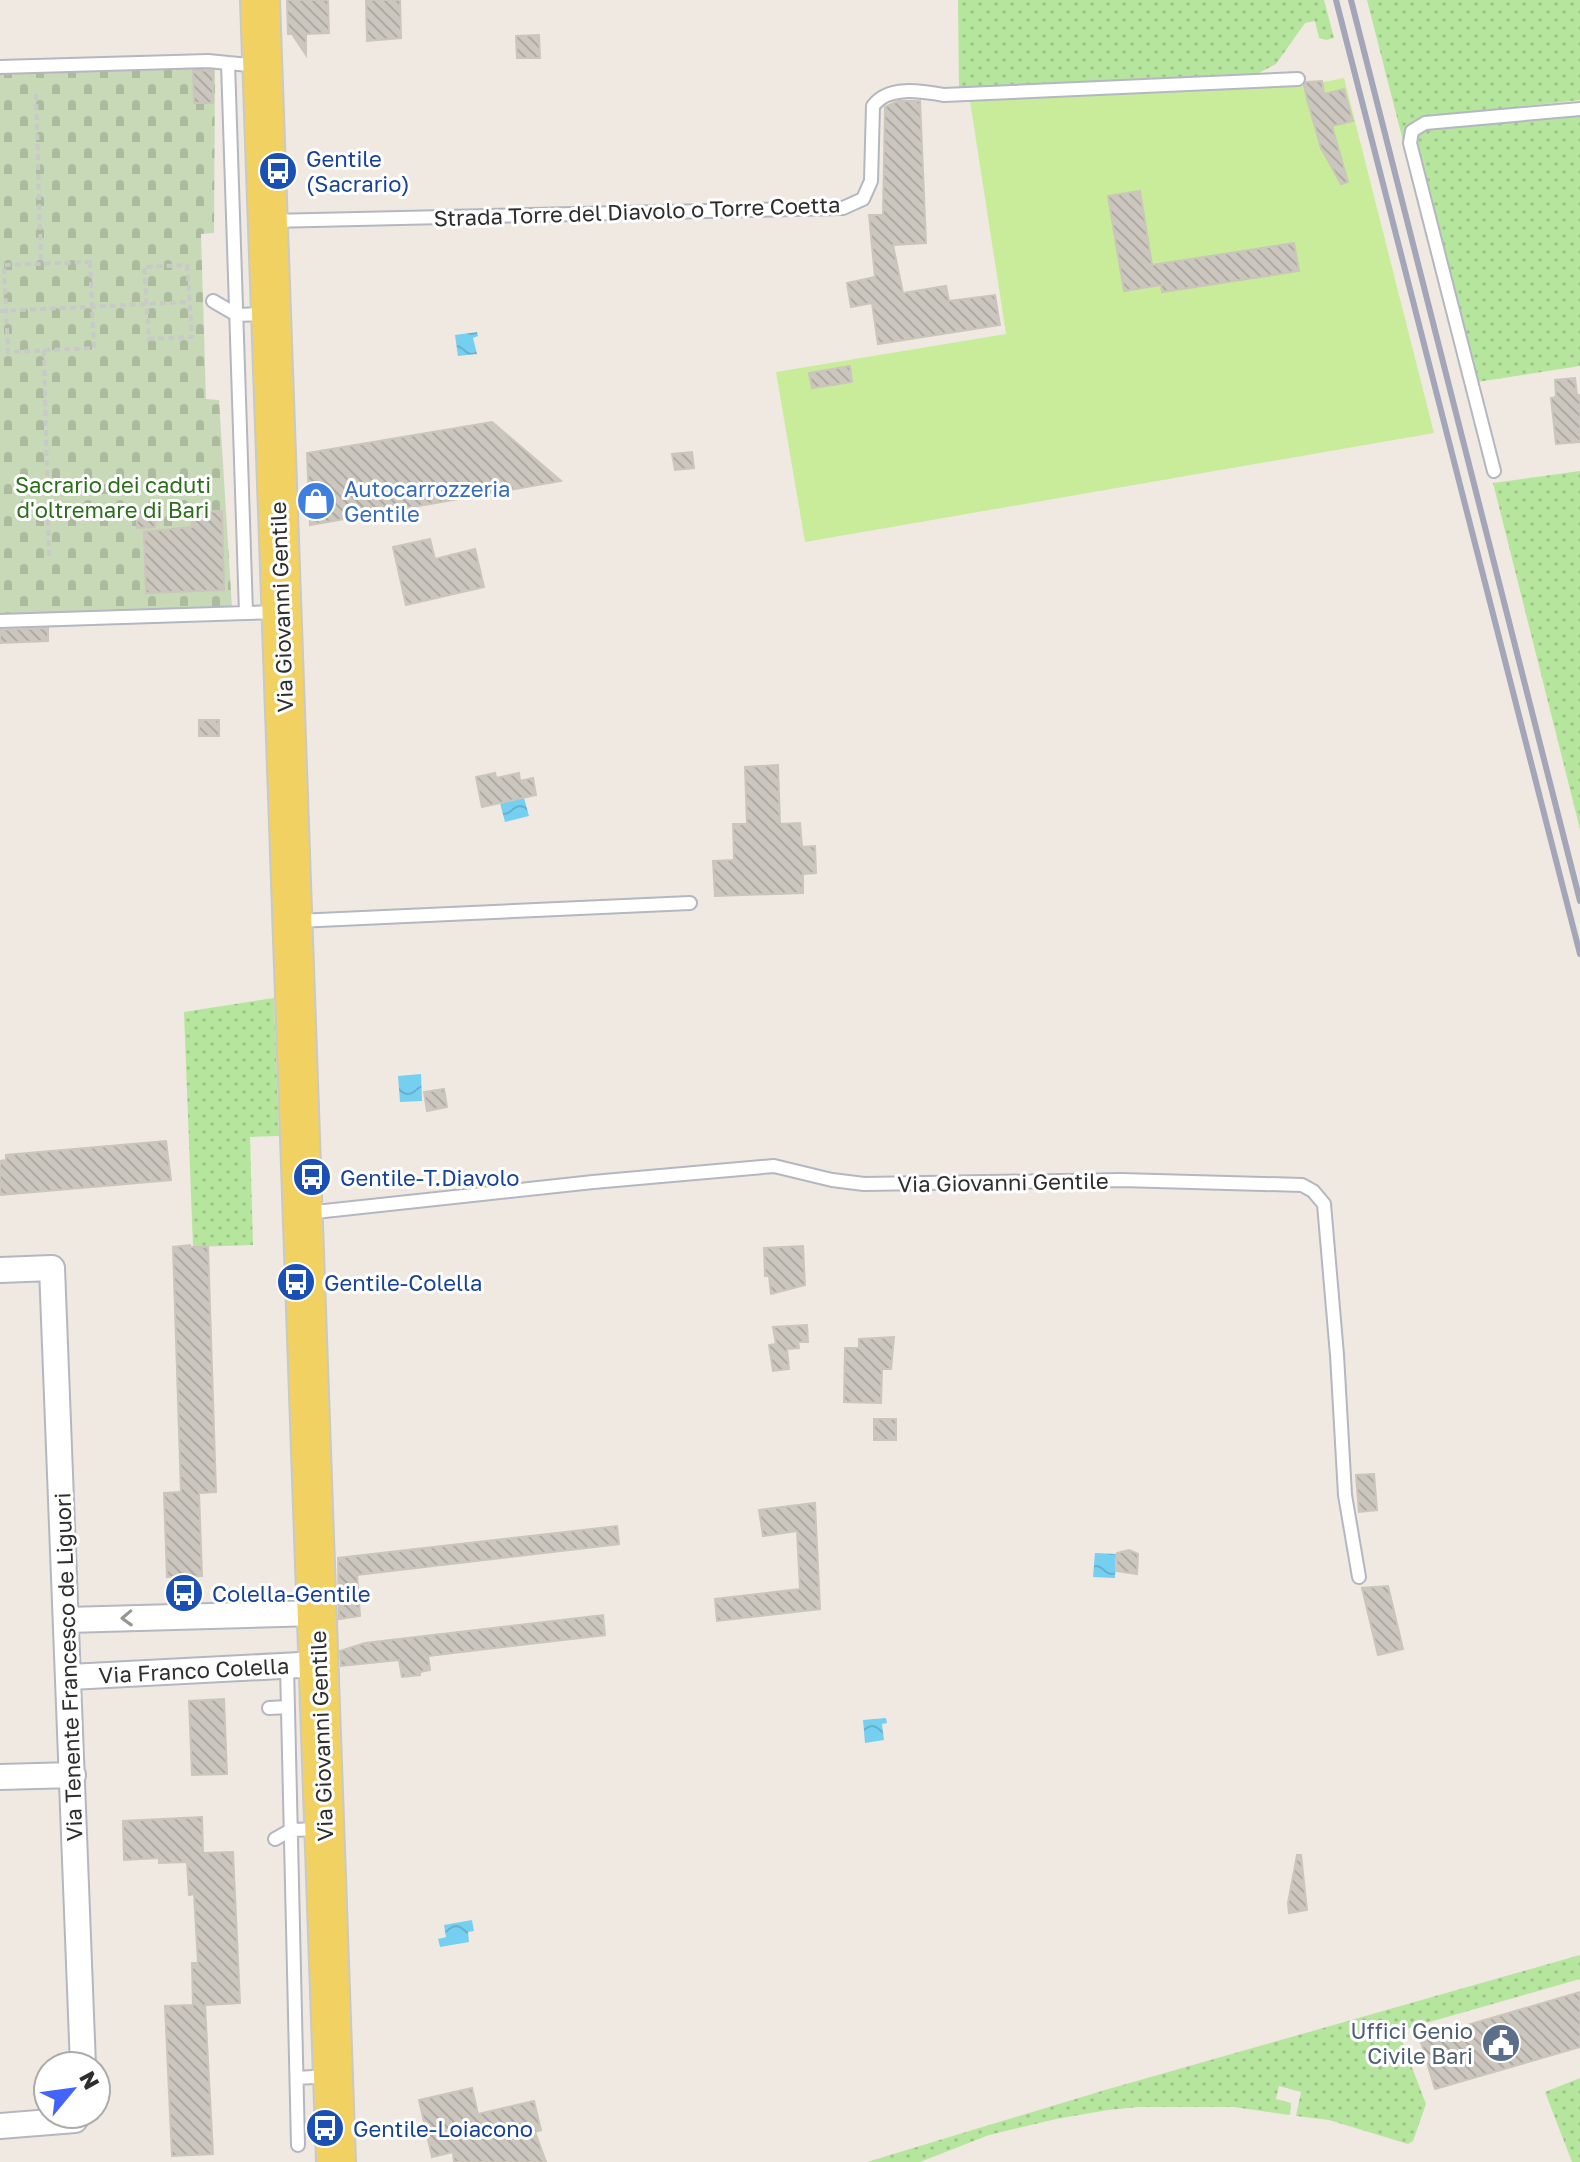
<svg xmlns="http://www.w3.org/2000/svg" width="1580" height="2162" viewBox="0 0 1580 2162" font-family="'Golos Text',sans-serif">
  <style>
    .grass { fill: url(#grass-dots) }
    .cemetery { fill: url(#cemetery-stones) }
    .pitch { fill: #c9ec9a }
    .water { fill: url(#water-waves) }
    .building { fill: url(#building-back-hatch); stroke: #cbc5ba; stroke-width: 2 }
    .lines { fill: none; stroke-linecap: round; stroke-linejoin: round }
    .service-casing { stroke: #b4b7c1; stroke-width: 16 }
    .minor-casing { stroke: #b4b7c1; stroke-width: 28 }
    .primary-casing { stroke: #c9c9c9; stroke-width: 42 }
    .path { stroke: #c9c9c9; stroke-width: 4; stroke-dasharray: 6 4; stroke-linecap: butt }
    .service { stroke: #fff; stroke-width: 12 }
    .minor { stroke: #fff; stroke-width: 24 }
    .primary { stroke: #f2d163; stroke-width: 38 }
    .rail { stroke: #a3a6b8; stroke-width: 6 }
    .oneway { stroke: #969696 }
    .labels { text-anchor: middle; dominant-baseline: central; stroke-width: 6; stroke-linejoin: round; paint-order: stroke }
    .transit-label { font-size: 22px; fill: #164399; stroke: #fff; text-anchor: start }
    .street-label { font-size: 22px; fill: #2e2e2e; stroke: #fff }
    .park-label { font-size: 22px; fill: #2c6e1b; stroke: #fff }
    .shop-label { font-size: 22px; fill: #366cbe; stroke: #fff; text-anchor: start }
    .service-label { font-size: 22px; fill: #4e5e75; stroke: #fff; text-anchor: end }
  </style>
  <defs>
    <pattern id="grass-dots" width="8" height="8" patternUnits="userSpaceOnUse" patternTransform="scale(2)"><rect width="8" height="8" fill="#b6e59e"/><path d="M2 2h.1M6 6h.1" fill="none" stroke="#9dc588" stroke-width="1.8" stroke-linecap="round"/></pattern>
    <pattern id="cemetery-stones" width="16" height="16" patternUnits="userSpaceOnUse" patternTransform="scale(2)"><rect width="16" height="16" fill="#c8d9b8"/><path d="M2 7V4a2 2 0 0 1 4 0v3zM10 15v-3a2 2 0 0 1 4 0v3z" fill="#acbb9e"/></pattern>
    <pattern id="water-waves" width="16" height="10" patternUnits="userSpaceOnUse" patternTransform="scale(2)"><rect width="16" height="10" fill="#75cff0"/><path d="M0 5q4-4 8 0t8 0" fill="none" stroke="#66b2ce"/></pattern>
    <pattern id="building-back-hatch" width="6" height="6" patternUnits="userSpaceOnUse" patternTransform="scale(2)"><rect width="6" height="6" fill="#cbc7bf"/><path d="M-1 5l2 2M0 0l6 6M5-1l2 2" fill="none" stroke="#afaba4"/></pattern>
  </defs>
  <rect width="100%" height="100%" fill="#efe9e1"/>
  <path class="grass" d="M958,0H1324L1334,38L1326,40L1319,38L1315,21L1305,23L1276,64L1255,75L959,89Z
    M1367,0H1580V100L1421,118C1408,124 1406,131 1404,145Z
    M1580,115V366L1477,382L1414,142L1418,133L1423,129Z
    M1580,471V829L1493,483Z
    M274,998L279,1136L250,1137L253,1245L193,1247L184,1012Z
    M1580,1955V1979L1398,2031L1426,2104L1413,2141L1408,2144L1329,2120L1296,2116L1301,2092L1279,2086L1276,2099L1291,2103L1290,2115L1234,2107H1138L1108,2110L1056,2119L989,2135L920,2162H867L1105,2090Z
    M1580,2078V2162H1572L1545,2092Z"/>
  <path class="cemetery" d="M215,67L214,233L201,234L206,399L219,400L232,608L0,615V74Z"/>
  <path class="pitch" d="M1344,78L1434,433L805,542L776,372L1006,334L970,101L1303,86Z"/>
  <path class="water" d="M477,332L478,336L473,338L477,354L458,356L455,335Z
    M524,798L529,816L505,822L500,803Z
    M421,1074L422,1101L400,1102L398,1076Z
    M1095,1553L1116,1554L1115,1578L1093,1577Z
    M886,1718L887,1723L882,1724L884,1740L865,1743L863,1720Z
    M472,1920L474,1931L468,1932L469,1942L440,1947L438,1939L446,1937L444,1925Z"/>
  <path class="building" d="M287,0H328L329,33L306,34V55L292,34H288Z
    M366,0H400L401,38L367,41Z
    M539,35L540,58H517L516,36Z
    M193,70L213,71V103H194Z
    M1322,81L1324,94L1344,89L1353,121L1332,126L1348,182L1341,184L1321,148L1307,99L1304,85L1306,82Z
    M898,101H920L926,243L893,245L903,293L946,286L949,301L995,295L1000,325L878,344L872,303L851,307L847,283L875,277L869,215H883L885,107Z
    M1140,191L1152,265L1294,243L1299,271L1162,292L1161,285L1124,291L1108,196Z
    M850,366L852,382L812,388L809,373Z
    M1575,378L1577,395H1580V442L1556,444L1551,398L1556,397L1555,380Z
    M492,422L561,481L310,525L307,453Z
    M692,452L694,468L675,470L672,454Z
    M137,509H155V527L137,528Z
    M222,511L224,590L146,593L144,532L192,527V513Z
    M430,539L435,559L475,549L484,587L406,605L393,547Z
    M48,628V641L0,643V630Z
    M199,720H219V736H199Z
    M778,765L780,824L800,823L802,847L815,846L816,873L803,874V893L715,896L713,861L734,860L733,824H747L745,767Z
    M495,773L496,778L519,773L520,781L533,778L536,795L482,807L476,777Z
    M444,1089L447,1107L427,1111L424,1092Z
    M166,1141L171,1180L0,1195V1161L6,1160V1155Z
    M190,1245V1247H208L216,1492L199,1493L202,1576L167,1577L164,1493L181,1492L173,1247Z
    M803,1246L805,1285L771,1294L769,1276H765L764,1248Z
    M807,1325L808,1342H798L799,1348L787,1349L789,1369L773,1371L769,1345L776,1344L773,1327Z
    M894,1337L891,1369H882L881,1403L844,1402L845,1348H859V1339Z
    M874,1419H896V1440H874Z
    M1374,1474L1377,1510L1359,1512L1356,1475Z
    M815,1503L820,1609L717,1621L715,1599L800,1589L797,1531L763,1536L759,1510Z
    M617,1526L619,1544L357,1575L360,1616L339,1619L338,1558Z
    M1129,1550L1138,1554L1137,1574L1116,1571L1117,1553Z
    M1388,1586L1403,1649L1378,1655L1362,1588Z
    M603,1615L605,1635L428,1656L430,1670L420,1672V1675L402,1677L399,1660L341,1666L340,1651L365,1643Z
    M224,1699L227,1774L192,1775L189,1701Z
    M202,1817L203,1853L233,1852L240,2003L205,2005L213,2154L172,2156L165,2006L193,2005L192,1963H198L194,1894L189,1895L187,1862L159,1863V1858L124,1860L123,1821Z
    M1297,1855H1301L1307,1910L1289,1913L1288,1903Z
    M1580,1992V2047L1435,2089L1420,2039Z
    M472,2088L478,2114L534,2101L541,2130L535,2132L546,2162H454L453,2152L432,2157L419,2100Z"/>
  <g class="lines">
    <defs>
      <path id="service" d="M260,66L228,63L246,613L278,612
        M0,67L208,61L228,63
        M270,221L843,208L863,199L871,181L873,106C888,85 921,91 944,95L1298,79
        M213,301L237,315L266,314
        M1494,471L1410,143L1412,131L1425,123L1580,109
        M0,621L246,613
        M297,921L690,903
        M306,1213L593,1182L774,1166L832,1180L864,1184L1121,1180L1302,1185L1313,1191L1324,1204L1337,1355L1345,1495L1359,1577
        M287,1666L298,2145
        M269,1708L288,1707
        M275,1839L291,1830L322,1829
        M297,2078L330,2076"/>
      <path id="minor" d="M0,1270L52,1268L83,2066
        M67,1620L317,1613
        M70,1677L319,1664
        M0,1777L73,1775
        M0,2126L75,2120L78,2114"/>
      <path id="primary" d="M260,0L336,2162"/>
    </defs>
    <use href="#service" class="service-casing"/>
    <use href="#minor" class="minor-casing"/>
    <use href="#primary" class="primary-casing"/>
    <path class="path" d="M36,94L41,263
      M90,262L94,348L8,352L4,265Z
      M187,265L192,337L149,339L144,267Z
      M0,311L189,302
      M44,350L49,559"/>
    <use href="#service" class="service"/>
    <use href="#minor" class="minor"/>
    <use href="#primary" class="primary"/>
    <path class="rail" d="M1336,0L1580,954
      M1351,0L1580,901"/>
  </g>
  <defs><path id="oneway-chevron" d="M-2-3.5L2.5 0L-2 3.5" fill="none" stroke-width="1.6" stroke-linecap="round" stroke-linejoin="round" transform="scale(2)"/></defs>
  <use class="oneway" href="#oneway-chevron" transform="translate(127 1618) rotate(178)"/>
  <defs>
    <symbol id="bus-disc" viewBox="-11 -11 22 22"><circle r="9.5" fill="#1a4fb4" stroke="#fff"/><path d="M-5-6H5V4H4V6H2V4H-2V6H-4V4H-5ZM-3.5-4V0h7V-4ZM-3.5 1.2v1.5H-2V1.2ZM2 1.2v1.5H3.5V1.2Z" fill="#fff"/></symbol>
    <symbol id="shop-disc" viewBox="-11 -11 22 22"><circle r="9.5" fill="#3f7fe0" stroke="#fff"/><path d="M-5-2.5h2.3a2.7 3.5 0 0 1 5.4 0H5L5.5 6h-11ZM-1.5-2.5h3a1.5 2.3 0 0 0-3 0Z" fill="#fff"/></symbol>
    <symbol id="civic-disc" viewBox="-11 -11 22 22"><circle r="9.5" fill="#5c6f8a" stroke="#fff"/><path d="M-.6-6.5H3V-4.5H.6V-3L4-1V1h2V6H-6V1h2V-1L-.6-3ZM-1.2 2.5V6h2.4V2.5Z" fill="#fff"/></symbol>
  </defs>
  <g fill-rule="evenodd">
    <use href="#bus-disc" x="256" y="149" width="44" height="44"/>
    <use href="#shop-disc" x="294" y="479" width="44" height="44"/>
    <use href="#bus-disc" x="290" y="1155" width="44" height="44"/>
    <use href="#bus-disc" x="274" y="1260" width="44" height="44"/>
    <use href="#bus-disc" x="162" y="1571" width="44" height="44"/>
    <use href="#civic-disc" x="1479" y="2021" width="44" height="44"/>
    <use href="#bus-disc" x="303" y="2106" width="44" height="44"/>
  </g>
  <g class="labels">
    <g class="transit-label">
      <text x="306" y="158">Gentile<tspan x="306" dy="25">(Sacrario)</tspan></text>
      <text x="340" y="1177">Gentile-T.Diavolo</text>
      <text x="324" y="1282">Gentile-Colella</text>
      <text x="212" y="1593">Colella-Gentile</text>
      <text x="353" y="2128">Gentile-Loiacono</text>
    </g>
    <g class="street-label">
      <text transform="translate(637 211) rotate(-2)">Strada Torre del Diavolo o Torre Coetta</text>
      <text transform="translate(281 607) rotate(-92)">Via Giovanni Gentile</text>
      <text transform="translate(1003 1182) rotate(-1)">Via Giovanni Gentile</text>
      <text transform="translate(68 1667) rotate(-92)">Via Tenente Francesco de Liguori</text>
      <text transform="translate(194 1670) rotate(-3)">Via Franco Colella</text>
      <text transform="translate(321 1736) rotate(-92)">Via Giovanni Gentile</text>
    </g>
    <g class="park-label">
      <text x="113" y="484">Sacrario dei caduti<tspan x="113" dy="25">d'oltremare di Bari</tspan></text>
    </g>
    <g class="shop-label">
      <text x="344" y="488">Autocarrozzeria<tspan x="344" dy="25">Gentile</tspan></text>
    </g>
    <g class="service-label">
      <text x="1473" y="2030">Uffici Genio<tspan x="1473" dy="25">Civile Bari</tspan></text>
    </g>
  </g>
  <g transform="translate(72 2090) rotate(61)"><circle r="38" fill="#ffffff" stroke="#ababab" stroke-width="2"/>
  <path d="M0-6L14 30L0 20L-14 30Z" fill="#4264fb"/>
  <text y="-12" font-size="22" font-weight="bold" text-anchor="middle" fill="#2e2e2e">N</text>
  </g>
</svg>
